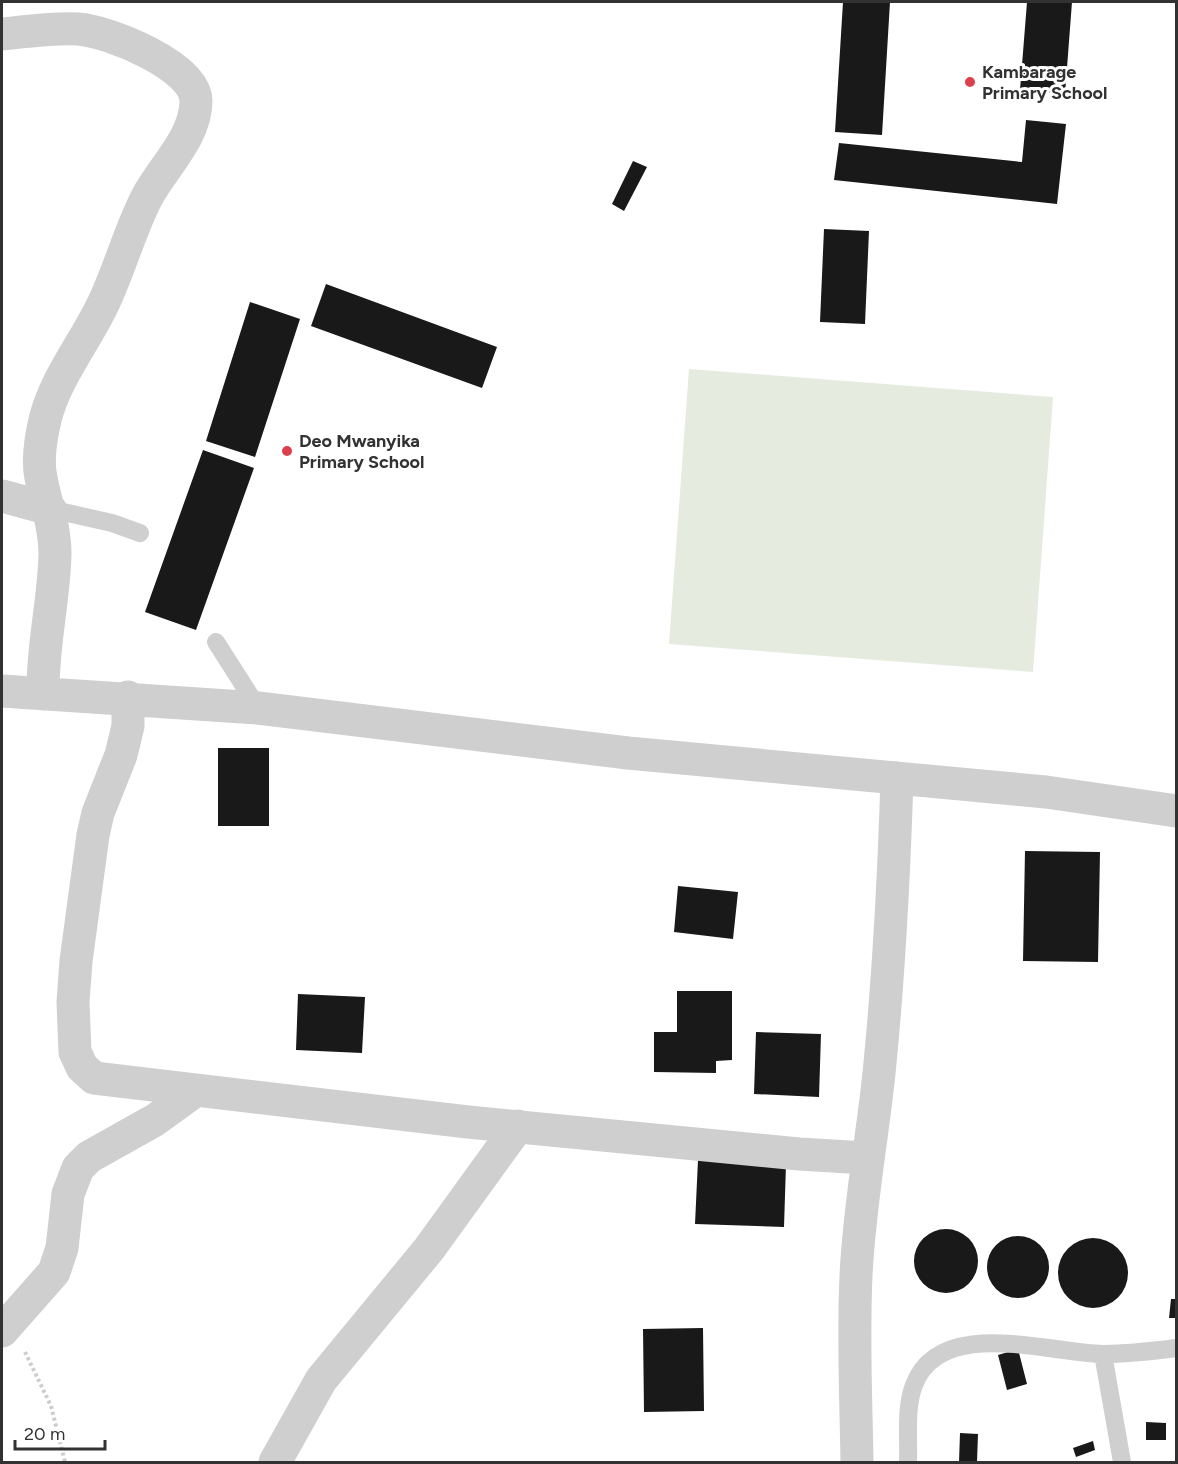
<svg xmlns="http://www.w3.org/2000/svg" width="1178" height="1464" viewBox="0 0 1178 1464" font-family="Figtree,sans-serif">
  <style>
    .green { fill: #e5ebde }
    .building { fill: #191919 }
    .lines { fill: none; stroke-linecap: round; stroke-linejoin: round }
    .path { stroke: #ccc; stroke-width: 4; stroke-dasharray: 3 3; stroke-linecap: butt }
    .service { stroke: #cfcfcf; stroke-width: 18 }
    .minor { stroke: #cfcfcf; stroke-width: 33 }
    .poi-dot { fill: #dd404d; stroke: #fff; stroke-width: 2 }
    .labels { text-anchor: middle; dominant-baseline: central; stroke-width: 6; stroke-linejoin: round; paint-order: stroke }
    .poi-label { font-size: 18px; font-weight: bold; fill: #323232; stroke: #fff; text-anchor: start }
  </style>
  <rect width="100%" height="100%" fill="#fff"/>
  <path class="green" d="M689,369L1053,397L1033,672L669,644Z"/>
  <path class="building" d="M843,2H890L882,135L835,132Z
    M1027,2H1072L1065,94L1020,90Z
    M1026,120L1066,124L1057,204L834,180L839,143L1022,162Z
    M633,161L647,167L624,211L612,204Z
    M824,229L869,231L865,324L820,322Z
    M326,284L497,347L482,388L311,326Z
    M250,302L300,319L255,457L206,441Z
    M203,450L254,468L196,630L145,612Z
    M218,748H269V826H218Z
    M1025,851L1100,852L1098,962L1023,961Z
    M678,886L738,892L733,939L674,932Z
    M677,991H732V1060L716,1061V1073L654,1072V1032H677Z
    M298,994L365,997L362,1053L296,1050Z
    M756,1032L821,1034L819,1097L754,1094Z
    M698,1160L786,1164L784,1227L695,1224Z
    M914 1261a32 32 0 1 1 64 0a32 32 0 1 1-64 0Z
    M987 1267a31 31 0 1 1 62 0a31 31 0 1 1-62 0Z
    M1058 1273a35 35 0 1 1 70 0a35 35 0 1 1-70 0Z
    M1171,1299H1176V1318H1169Z
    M703,1328L704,1411L644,1412L643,1329Z
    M1018,1349L1027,1384L1007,1390L998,1355Z
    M1146,1422L1166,1423V1440H1146Z
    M960,1433L978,1434L977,1462H959Z
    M1093,1441L1095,1450L1076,1457L1073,1448Z"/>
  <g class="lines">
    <path class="path" d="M25,1352L51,1406L65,1462"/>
    <path class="service" d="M50,509L112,523L140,533
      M216,642L258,708
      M1103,1354L1122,1462
      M908,1462C909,1438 905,1408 914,1385C940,1316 1048,1353 1103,1354C1127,1354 1153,1351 1176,1348"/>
    <path class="minor" d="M2,34C27,32 53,27 78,29C108,31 196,66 196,101C196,137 163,167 147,197C130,230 120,268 104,302C86,341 55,378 45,420C41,437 37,460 41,478C46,504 55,527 55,554C54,601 42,647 43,694
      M2,496L50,509
      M2,691L258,708L628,753L1046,792L1176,811
      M128,697V726L121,755L98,813L93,835L76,961L73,1002L75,1052L82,1067L94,1078L468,1122L799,1154L866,1158
      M2,1331L54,1272L62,1248L68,1194L78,1168L89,1157L155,1120L195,1091
      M275,1462L321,1380L429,1249L518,1126
      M857,1462C856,1400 853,1338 856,1276C859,1208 872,1141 879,1073C889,974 894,876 897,778"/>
  </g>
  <g class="poi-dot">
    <circle cx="970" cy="82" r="6"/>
    <circle cx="287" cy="451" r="6"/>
  </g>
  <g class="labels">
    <g class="poi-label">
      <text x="982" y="72">Kambarage<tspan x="982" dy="21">Primary School</tspan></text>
      <text x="299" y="441">Deo Mwanyika<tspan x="299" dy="21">Primary School</tspan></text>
    </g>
  </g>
  <rect width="1178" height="1464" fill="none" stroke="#323232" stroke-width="6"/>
  <path d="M15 1440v9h90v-9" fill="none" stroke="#323232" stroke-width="3"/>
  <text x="24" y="1440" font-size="18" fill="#323232" stroke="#ffffff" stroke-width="4.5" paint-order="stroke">20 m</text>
</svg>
